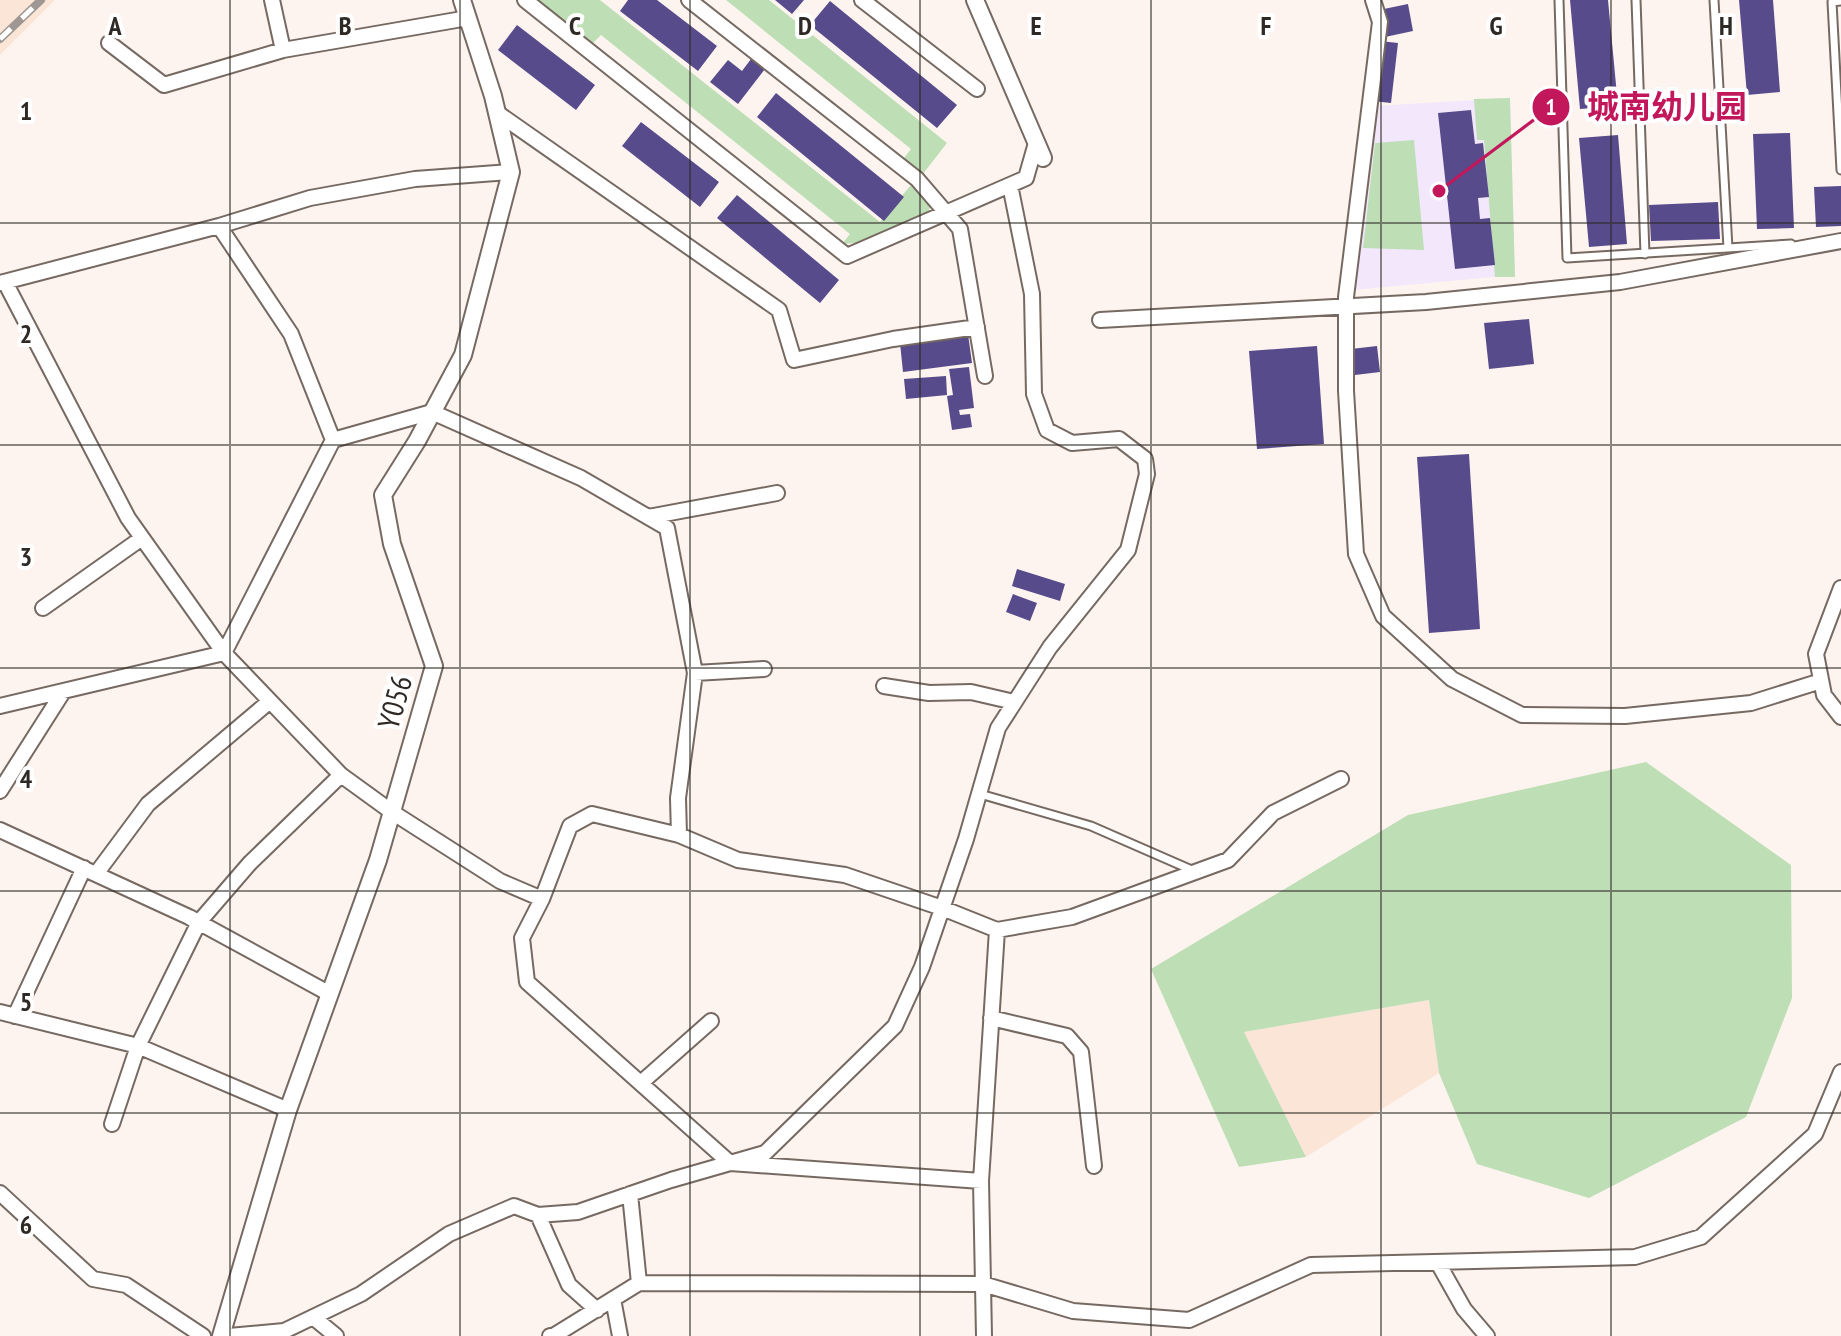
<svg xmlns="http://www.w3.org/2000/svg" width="1841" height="1336" viewBox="0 0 1841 1336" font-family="'PT Sans Narrow','Noto Sans SC',sans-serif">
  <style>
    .built { fill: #fae5d7 }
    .education { fill: #f3e7fc }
    .green { fill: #bedeb5 }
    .building { fill: #574b8b }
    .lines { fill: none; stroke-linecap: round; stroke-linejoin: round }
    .service-casing { stroke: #766961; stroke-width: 11 }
    .minor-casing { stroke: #766961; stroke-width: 18 }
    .tertiary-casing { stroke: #766961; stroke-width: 20 }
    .service { stroke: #fff; stroke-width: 7 }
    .minor { stroke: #fff; stroke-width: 14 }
    .tertiary { stroke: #fff; stroke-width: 16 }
    .rail-casing { stroke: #9e9793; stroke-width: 8 }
    .rail { stroke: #fff; stroke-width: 5; stroke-dasharray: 15; stroke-linecap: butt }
    .grid { fill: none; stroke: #2e2925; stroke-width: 2; stroke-opacity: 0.55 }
    .labels { text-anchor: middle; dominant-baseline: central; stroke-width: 8; stroke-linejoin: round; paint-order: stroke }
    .street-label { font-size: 30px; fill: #2e2925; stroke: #fff }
    .grid-label { font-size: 26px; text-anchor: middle; font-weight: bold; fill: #2e2925; stroke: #fff; stroke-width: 8; stroke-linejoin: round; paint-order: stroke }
    .leader { fill: none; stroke: #c2185b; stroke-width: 3 }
    .callout-dot { fill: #c2185b; stroke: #fff; stroke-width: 3 }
    .mark-label { font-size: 24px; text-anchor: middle; font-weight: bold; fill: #fff }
    .callout-label { font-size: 32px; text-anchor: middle; font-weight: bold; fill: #c2185b; stroke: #fff; stroke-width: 8; stroke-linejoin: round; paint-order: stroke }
  </style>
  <rect width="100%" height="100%" fill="#fdf4ef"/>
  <path class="built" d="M0,0H55L0,55Z
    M1429,1000L1439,1073L1306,1157L1244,1032Z"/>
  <path class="education" d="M1510,98L1515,275L1353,290L1374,106Z"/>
  <path class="green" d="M532,0H600L880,222L911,185L931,205L928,212L857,243L842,244L850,234L601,35L590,46Z
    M726,0H769L947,143L922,175L904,158L911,149Z
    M1510,98L1515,277H1495L1484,140H1477L1474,99Z
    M1414,140L1424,250L1363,248L1375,143Z
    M1646,762L1791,865L1792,998L1746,1117L1589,1198L1477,1164L1439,1073L1429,1000L1244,1032L1306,1157L1239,1167L1151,969L1408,815Z"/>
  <path class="building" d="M628,0H657L717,46L698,71L620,11Z
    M775,0H804L792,14Z
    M1570,0H1608L1618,106L1580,109Z
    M1739,0H1773L1780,92L1747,95Z
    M830,1L957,105L937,128L810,25Z
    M1408,4L1413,31L1385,37L1379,10Z
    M517,25L595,85L576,110L498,50Z
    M1380,41L1398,43L1391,103L1373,101Z
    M754,55L768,65L738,104L710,82L728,60L742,71Z
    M776,93L904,197L884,221L757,117Z
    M1471,110L1475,144L1483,143L1489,197L1478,198L1480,219L1490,218L1495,265L1455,269L1438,113Z
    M641,122L719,182L700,207L622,146Z
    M1790,133L1794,228L1757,229L1753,134Z
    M1618,135L1627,244L1589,247L1579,138Z
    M1841,186V226L1816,227L1814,187Z
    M737,195L839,280L820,303L717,218Z
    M1718,202L1720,239L1651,241L1649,205Z
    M1529,319L1534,364L1489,369L1484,323Z
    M968,334L972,363L903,372L900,343Z
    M1317,346L1324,444L1257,449L1249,351Z
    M1377,346L1380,372L1355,375L1351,349Z
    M969,367L974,408L959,410L960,415L970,414L972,427L952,430L947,396L953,395L949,369Z
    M946,376L947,395L906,399L904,379Z
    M1469,454L1480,629L1429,633L1417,457Z
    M1017,569L1065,584L1060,601L1012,586Z
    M1013,594L1037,603L1030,621L1006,612Z"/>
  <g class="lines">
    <defs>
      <path id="service" d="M1559,0L1567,258L1791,244
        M1636,0L1645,254
        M1714,0L1728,248
        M1841,1L1832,2L1841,170
        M980,794L1091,826L1194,871"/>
      <path id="minor" d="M272,0L283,50
        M525,0L847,256L1026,178L1036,143
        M689,0L917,179L960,229L985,376
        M862,0L977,89
        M1373,0L1380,22L1346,297V391L1356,554L1383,616L1452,679L1522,715L1625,716L1751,703L1821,681
        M109,43L164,85L283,50L468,18
        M496,112L779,310L794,360L893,339L977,327
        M219,226L291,334L333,440L432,412L581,478L667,528L695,673L678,798L679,835L738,860L845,875L942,908L997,930L1072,917L1228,860L1273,813L1341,779
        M5,282L128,518L224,653L333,440
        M0,283L219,226L310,198L415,179L511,172
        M1100,320L1426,302L1620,282L1841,241
        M648,517L777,493
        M1841,588L1816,654L1824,695L1841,717
        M43,608L142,538
        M695,673L764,669
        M884,686L929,693L971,692L1014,702
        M0,706L224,653L341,775L392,812L500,881L542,899L570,826L592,814L679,835
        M0,791L63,692
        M0,830L189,917L330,994
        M96,874L148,804L270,701
        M542,899L522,938L527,982L730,1163L981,1181
        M0,1012L138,1046L288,1110
        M15,1016L84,868
        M991,1018L1067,1036L1081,1052L1094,1166
        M642,1082L711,1021
        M112,1124L138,1046L199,922L250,863L341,775
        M0,1193L93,1279L126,1285L203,1336
        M630,1194L639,1283
        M538,1215L569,1285L597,1310
        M1438,1263L1464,1309L1487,1336
        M613,1299L620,1336
        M313,1317L336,1336
        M229,1336L284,1331L361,1294L449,1234L514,1206L538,1215L578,1212L671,1180L765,1153L895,1026L922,967L966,839L998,728L1050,647L1128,550L1147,474L1145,459L1119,439L1072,443L1047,430L1034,394L1032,294L1010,185
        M550,1336L555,1335L639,1283L983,1284L1073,1311L1189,1320L1311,1265L1635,1257L1701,1237L1815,1134L1841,1072
        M984,1336L981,1181L997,930"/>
      <path id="tertiary" d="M975,0L1043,158
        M221,1336L288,1110L378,860L434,666L392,544L383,495L417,441L463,355L511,172L493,96L462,0"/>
    </defs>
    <use href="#service" class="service-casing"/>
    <use href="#minor" class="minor-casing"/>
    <use href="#tertiary" class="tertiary-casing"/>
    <use href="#service" class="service"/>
    <use href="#minor" class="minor"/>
    <use href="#tertiary" class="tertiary"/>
    <defs>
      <path id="rail" d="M0,39L41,0"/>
    </defs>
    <use href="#rail" class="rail-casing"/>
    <use href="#rail" class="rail"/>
  </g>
  <path class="grid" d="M230,0V1336M460,0V1336M690,0V1336M920,0V1336M1151,0V1336M1381,0V1336M1611,0V1336M0,223H1841M0,445H1841M0,668H1841M0,891H1841M0,1113H1841"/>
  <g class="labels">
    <g class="street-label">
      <text transform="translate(394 702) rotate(-74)">Y056</text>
    </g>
  </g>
  <g class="grid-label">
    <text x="115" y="35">A</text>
    <text x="345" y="35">B</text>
    <text x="575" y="35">C</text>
    <text x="805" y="35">D</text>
    <text x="1036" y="35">E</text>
    <text x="1266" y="35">F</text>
    <text x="1496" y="35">G</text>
    <text x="1726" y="35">H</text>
    <text x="26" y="120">1</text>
    <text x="26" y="343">2</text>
    <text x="26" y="566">3</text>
    <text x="26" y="788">4</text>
    <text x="26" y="1011">5</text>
    <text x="26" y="1234">6</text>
  </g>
  <path class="leader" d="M1439 191L1551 107"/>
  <g class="callout-dot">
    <circle cx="1439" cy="191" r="8"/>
    <circle cx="1551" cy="107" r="20"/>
  </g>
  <g class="mark-label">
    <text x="1551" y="115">1</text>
  </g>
  <g class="callout-label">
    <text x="1667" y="118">城南幼儿园</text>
  </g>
</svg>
